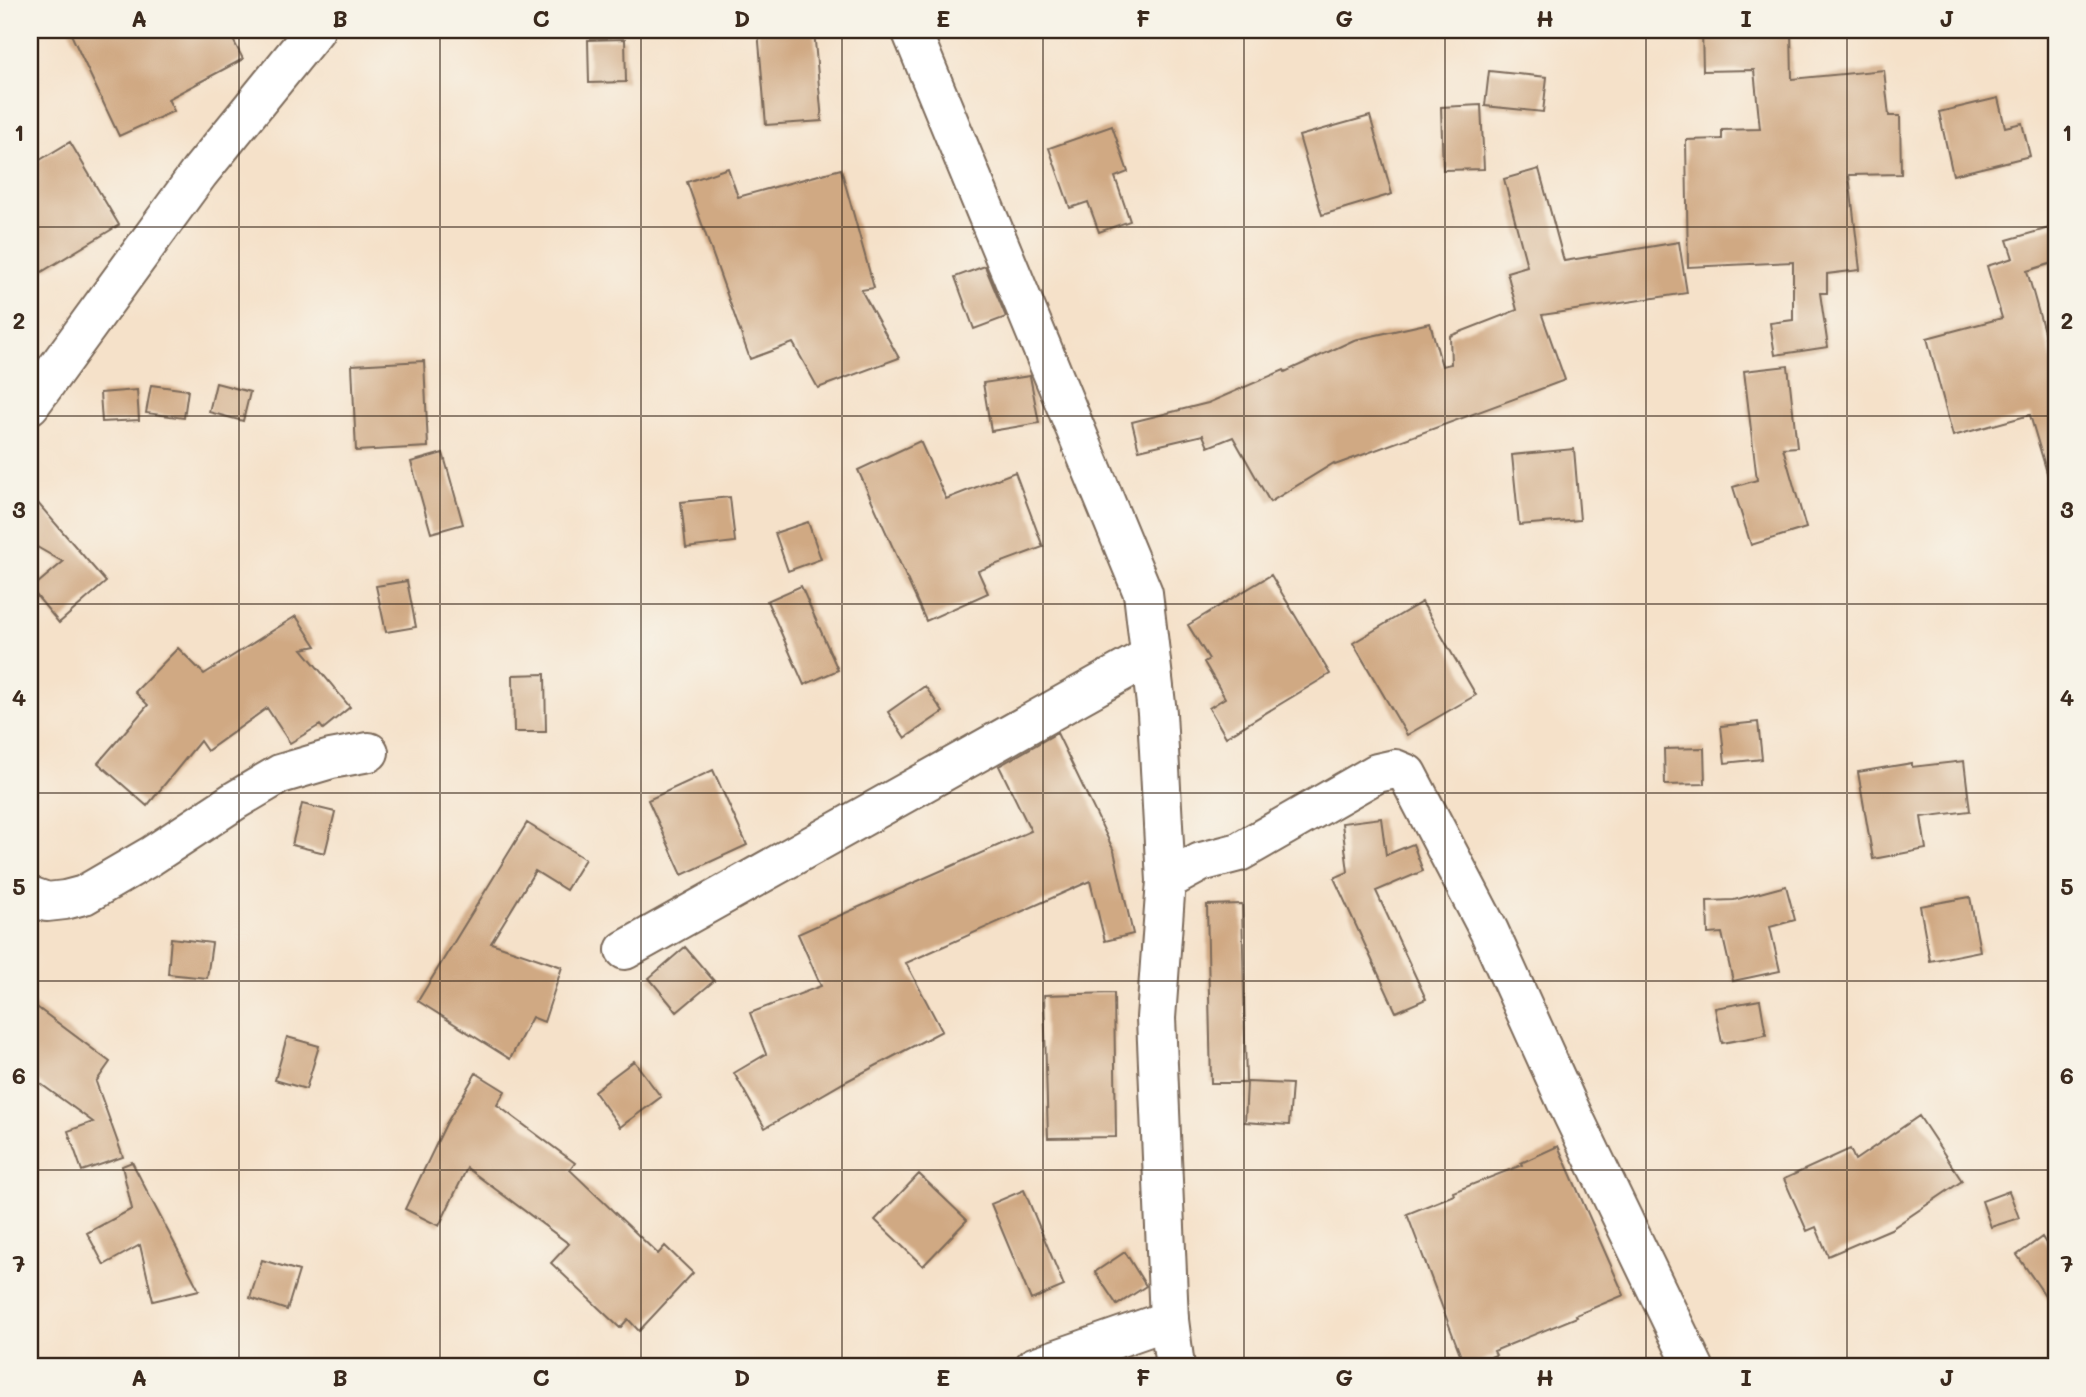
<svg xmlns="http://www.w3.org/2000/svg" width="2086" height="1397" viewBox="0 0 2086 1397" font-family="Mali,sans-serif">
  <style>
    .building { fill: #d0a983 }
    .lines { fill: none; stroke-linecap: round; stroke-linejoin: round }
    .minor-casing { stroke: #7c6a5a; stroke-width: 42 }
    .tertiary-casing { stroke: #7c6a5a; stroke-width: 42 }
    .minor { stroke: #fff; stroke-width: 38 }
    .tertiary { stroke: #fff; stroke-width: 38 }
    .grid { fill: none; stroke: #3b2a1e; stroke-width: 2; stroke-opacity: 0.55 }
    .neatline { fill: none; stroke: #3b2a1e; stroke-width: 2.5 }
    .grid-label { font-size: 23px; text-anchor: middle; font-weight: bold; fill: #3b2a1e }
  </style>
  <rect width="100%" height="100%" fill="#f7f3e8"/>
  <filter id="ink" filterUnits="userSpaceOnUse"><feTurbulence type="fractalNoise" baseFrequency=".0143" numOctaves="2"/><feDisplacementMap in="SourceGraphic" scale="14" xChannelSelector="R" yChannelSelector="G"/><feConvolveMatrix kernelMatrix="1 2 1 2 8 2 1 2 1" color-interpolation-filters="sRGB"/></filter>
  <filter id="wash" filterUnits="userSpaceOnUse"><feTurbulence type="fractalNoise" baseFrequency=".00686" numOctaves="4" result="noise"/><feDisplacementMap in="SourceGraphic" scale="28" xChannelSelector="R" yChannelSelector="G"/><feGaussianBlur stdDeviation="1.57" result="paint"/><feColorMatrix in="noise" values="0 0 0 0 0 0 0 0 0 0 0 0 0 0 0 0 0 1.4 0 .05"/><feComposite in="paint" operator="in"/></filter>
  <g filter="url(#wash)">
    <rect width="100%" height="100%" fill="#f5e1c9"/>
    <g id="blocks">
      <path class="building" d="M69,30H228L243,59L168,99L174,111L119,136Z
        M758,30H814L822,121L766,125Z
        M1702,30H1791L1792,79L1884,70L1889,116H1900L1901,174L1849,175L1860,270L1827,274V293H1820L1828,347L1775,355L1770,323L1793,320V262L1688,267L1686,140L1722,139V130L1760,129L1754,70L1703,71Z
        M625,39L626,82L589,83L588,40Z
        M1489,71L1547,77L1543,112L1485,106Z
        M1998,98L2005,127L2022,123L2030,156L1953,175L1939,112Z
        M1481,105L1484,169L1443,170L1441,107Z
        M1370,116L1392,194L1322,215L1299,136Z
        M1112,126L1128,172L1115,177L1130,221L1099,232L1088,202L1070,208L1049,148Z
        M70,142L119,225L30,279V166Z
        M728,168L738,197L841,169L874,288L861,290L899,358L818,388L793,343L750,359L687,182Z
        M1539,169L1564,261L1679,242L1687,293L1542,315L1565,380L1335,465L1334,463L1270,502L1233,437L1208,447L1203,435L1139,450L1132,422L1208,403L1284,370L1285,372L1354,340L1430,323L1442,366L1451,364L1450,336L1517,310L1507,272L1527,266L1504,179Z
        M2056,226V262L2027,271L2056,374V475L2048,476L2030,415L1953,436L1927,338L2002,318L1987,266L2013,258L2007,240Z
        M985,266L1006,317L974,329L955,277Z
        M424,361L428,447L356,451L352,365Z
        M1788,366L1797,447L1783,448L1806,528L1751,545L1733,487L1757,480L1744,371Z
        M1030,376L1039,423L991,431L983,383Z
        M216,383L250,392L243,421L209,412Z
        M151,385L188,390L184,418L146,413Z
        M137,390L139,420L102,422L100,393Z
        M920,441L946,499L1015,472L1043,547L978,571L988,593L926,621L858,470Z
        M1574,449L1580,520L1519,525L1512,455Z
        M443,453L463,524L431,533L411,462Z
        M30,494L106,582L59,623L31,589L63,562L30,543Z
        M730,497L735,542L686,548L681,502Z
        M808,522L821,559L788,571L775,533Z
        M1271,575L1330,674L1226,737L1209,708L1225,698L1204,662L1209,659L1188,625Z
        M407,581L416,627L386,632L376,586Z
        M801,586L838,670L804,685L767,601Z
        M1422,602L1476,695L1407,735L1353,643Z
        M296,616L316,646L302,649L350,707L323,729L320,725L290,743L267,708L207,751L200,741L147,806L98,763L148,705L135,692L178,648L204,674Z
        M545,674L546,732H514L513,675Z
        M925,686L943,712L905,738L888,712Z
        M1758,722L1762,759L1725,763L1721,726Z
        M1057,733L1114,851L1133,934L1105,941L1090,881L906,963L942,1031L843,1083L765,1128L734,1073L766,1054L750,1013L821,986L798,934L1031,831L999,766Z
        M1704,748L1705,784L1665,785L1664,749Z
        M1964,761L1970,811L1921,817L1926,849L1873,859L1858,772L1912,763V767Z
        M713,770L747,845L682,875L648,800Z
        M302,804L335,812L325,853L292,845Z
        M1381,818L1386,855L1413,844L1423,871L1376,891L1426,999L1396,1012L1334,878L1348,872L1342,823Z
        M527,823L585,859L566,890L535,871L491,943L562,967L544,1022L532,1017L510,1059L418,1001Z
        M1786,886L1795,920L1770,927L1780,971L1733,981L1722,933L1708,934L1707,901L1734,900Z
        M1970,897L1980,951L1930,961L1920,906Z
        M1242,904L1246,1083H1211L1207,905Z
        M171,938L212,943L207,978L168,974Z
        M685,947L714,981L677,1012L649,978Z
        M1114,993L1116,1137L1048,1138L1044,995Z
        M1760,1000L1766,1035L1722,1043L1715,1008Z
        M30,1002L110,1062L96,1082L123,1157L82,1171L68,1131L93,1122L30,1076Z
        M287,1037L319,1046L306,1089L275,1080Z
        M634,1061L661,1097L620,1127L594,1091Z
        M476,1073L505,1091L497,1105L575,1163L570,1170L658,1254L665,1246L693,1273L639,1331L628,1319L620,1328L551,1263L569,1244L467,1168L439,1226L405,1209L446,1124Z
        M1247,1082L1292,1084L1289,1125L1245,1122Z
        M1919,1116L1962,1181L1891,1229L1828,1256L1816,1227L1807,1231L1784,1179L1850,1149L1855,1160Z
        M1558,1146L1624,1295L1576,1315L1577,1317L1494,1351L1496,1355L1465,1367L1407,1214L1454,1195L1453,1192L1522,1165L1521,1163Z
        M132,1162L151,1199L199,1290L153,1301L140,1245L104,1265L87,1233L132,1209L122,1166Z
        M919,1174L967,1220L923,1266L875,1220Z
        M1024,1190L1064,1286L1031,1300L991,1204Z
        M2009,1191L2019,1218L1991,1227L1982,1201Z
        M2042,1237L2056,1259V1311L2017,1255Z
        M1125,1252L1146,1286L1117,1305L1095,1272Z
        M262,1260L299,1271L287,1310L250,1298Z"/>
    </g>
  </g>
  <g filter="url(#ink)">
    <use href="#blocks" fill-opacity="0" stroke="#7c6a5a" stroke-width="2"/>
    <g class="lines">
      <defs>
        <path id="minor" d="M1166,881L1201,862L1239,852L1377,773L1395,769L1407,774L1489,931L1566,1101L1694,1367
          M30,896L47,902L65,900L84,895L151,856L236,800L280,774L331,759L369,752
          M625,950L1150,656
          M1034,1367L1169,1320"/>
        <path id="tertiary" d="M911,30L1143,593L1157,713L1166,881L1156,1018L1169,1320L1175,1367
          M30,405L199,173L315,30"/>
      </defs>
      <use href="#minor" class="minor-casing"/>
      <use href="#tertiary" class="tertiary-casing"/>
      <use href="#minor" class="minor"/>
      <use href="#tertiary" class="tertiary"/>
    </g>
  </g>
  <path class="grid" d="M239,30V1367M440,30V1367M641,30V1367M842,30V1367M1043,30V1367M1244,30V1367M1445,30V1367M1646,30V1367M1847,30V1367M30,227H2056M30,416H2056M30,604H2056M30,793H2056M30,981H2056M30,1170H2056"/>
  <rect width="2086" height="1397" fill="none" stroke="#f7f3e8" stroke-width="77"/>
  <rect x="38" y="38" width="2010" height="1320" class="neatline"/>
  <g class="grid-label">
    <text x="139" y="27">A</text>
    <text x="340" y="27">B</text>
    <text x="541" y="27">C</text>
    <text x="742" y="27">D</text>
    <text x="943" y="27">E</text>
    <text x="1143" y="27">F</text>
    <text x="1344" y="27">G</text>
    <text x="1545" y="27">H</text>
    <text x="1746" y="27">I</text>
    <text x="1947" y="27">J</text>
    <text x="19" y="141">1</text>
    <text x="2067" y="141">1</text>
    <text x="19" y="329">2</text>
    <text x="2067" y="329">2</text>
    <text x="19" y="518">3</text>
    <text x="2067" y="518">3</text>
    <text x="19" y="706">4</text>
    <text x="2067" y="706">4</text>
    <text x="19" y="895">5</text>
    <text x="2067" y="895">5</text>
    <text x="19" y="1084">6</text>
    <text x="2067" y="1084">6</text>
    <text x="19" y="1272">7</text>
    <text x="2067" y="1272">7</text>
    <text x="139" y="1386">A</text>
    <text x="340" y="1386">B</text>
    <text x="541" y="1386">C</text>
    <text x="742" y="1386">D</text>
    <text x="943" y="1386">E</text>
    <text x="1143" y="1386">F</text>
    <text x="1344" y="1386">G</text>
    <text x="1545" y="1386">H</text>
    <text x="1746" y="1386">I</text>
    <text x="1947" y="1386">J</text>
  </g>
</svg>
